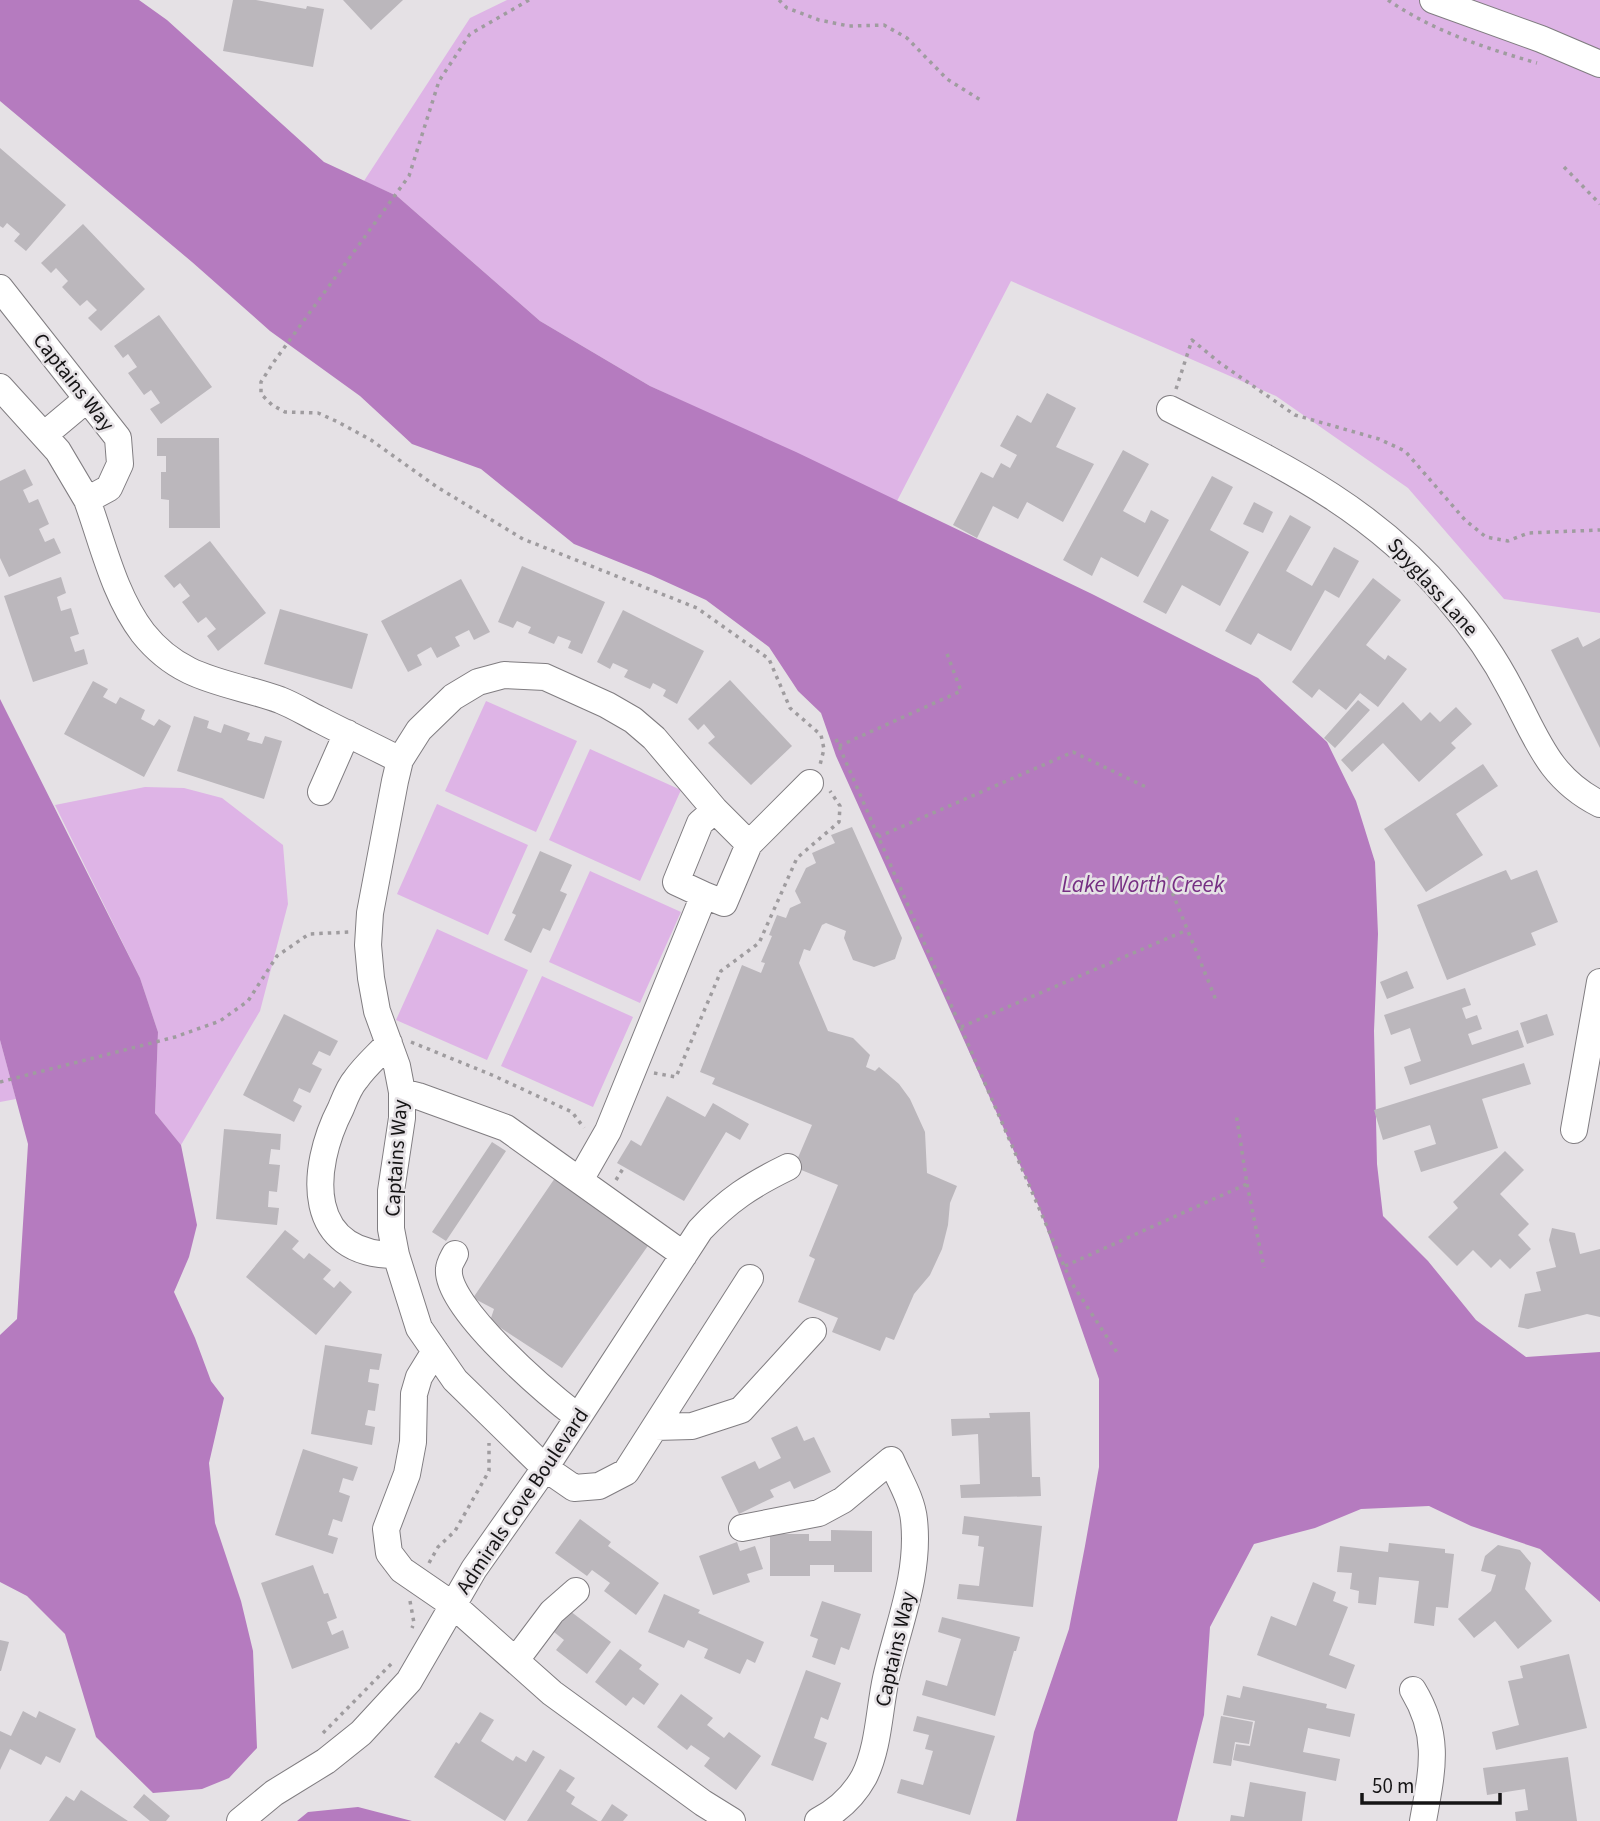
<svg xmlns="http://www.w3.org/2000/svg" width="1600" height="1821" viewBox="0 0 1600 1821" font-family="'Source Sans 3',sans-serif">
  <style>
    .green { fill: #deb4e6 }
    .water { fill: #b57bbf }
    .building { fill: #bbb7bc }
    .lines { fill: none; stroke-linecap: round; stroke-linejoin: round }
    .minor-casing { stroke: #807d81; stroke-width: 28 }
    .path { stroke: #9f9c9f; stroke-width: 3.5; stroke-dasharray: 3.5 5; stroke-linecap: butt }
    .minor { stroke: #fff; stroke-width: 26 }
    .labels { text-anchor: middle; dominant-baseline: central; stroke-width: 5; stroke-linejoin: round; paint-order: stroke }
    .street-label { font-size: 21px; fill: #151415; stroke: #e5e1e5 }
    .water-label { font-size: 23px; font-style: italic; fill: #762f83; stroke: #e5e1e5 }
  </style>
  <rect width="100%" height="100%" fill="#e5e1e5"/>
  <path class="green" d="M507,0H1600V613L1504,599L1408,488L1276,396L1011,281L897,501L650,386L540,321L397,196L364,181L470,18Z
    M486,701L577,741L536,832L445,791Z
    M590,749L681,790L640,881L549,840Z
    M145,787L184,788L222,798L283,845L288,904L260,1011L181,1145L155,1113L158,1032L140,978L55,805Z
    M437,804L528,845L488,935L397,894Z
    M590,871L681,912L640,1003L549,962Z
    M437,929L528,970L487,1060L396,1020Z
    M542,976L633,1017L593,1107L501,1066Z
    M0,1040L16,1099L0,1102Z"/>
  <path class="water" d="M0,0H139L167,20L324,162L397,196L540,321L650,386L796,452L1092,594L1258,678L1327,742L1356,801L1375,862L1378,934L1374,1031L1377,1164L1383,1216L1428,1261L1476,1320L1526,1357L1600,1352V1602L1540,1549L1471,1526L1429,1506L1361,1509L1315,1528L1254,1544L1210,1627L1204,1715L1177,1821H1016L1034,1732L1069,1629L1085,1546L1099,1467V1379L1039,1207L836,756L821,713L798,691L769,647L706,600L651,575L574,544L481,469L412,444L360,396L270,331L192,262L0,101Z
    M0,699L140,978L158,1032L155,1113L181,1145L197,1225L189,1257L174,1292L195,1338L211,1381L224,1398L209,1463L215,1523L241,1601L253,1651L257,1748L229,1778L202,1789L153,1793L96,1737L65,1634L27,1596L0,1582V1335L17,1319L28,1144L0,1040Z
    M358,1807L412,1821H297L308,1812Z"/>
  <path class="building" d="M233,0H256L306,9L307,6L324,9L313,67L223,51Z
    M343,0H403L371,30Z
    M0,148L66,205L26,251L14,241L20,234L7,223L3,228L0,226Z
    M83,224L145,289L101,331L88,318L97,310L87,300L80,306L62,287L68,281L56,268L51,273L41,263Z
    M159,315L212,387L161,424L150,409L160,403L151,390L144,395L128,373L137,367L128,354L123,358L114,346Z
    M1047,393L1076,408L1056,447L1094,464L1063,522L1027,502L1018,519L993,506L977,538L953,525L981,472L993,478L1001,463L1010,468L1017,455L1000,446L1017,415L1031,423Z
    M157,438H219L220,528H169V500L161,499V472H166V456H157Z
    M1123,450L1149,464L1123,511L1145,523L1151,510L1169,520L1138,577L1101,557L1092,576L1063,560Z
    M25,469L33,485L23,490L29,503L38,499L49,524L39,529L45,542L54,538L61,553L9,577L0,558V481Z
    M1212,476L1233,487L1210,530L1249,552L1220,606L1182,585L1166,614L1143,602Z
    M1254,502L1273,512L1263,533L1243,524Z
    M1290,515L1311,527L1286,571L1312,586L1334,547L1359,561L1339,598L1325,590L1291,651L1258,633L1251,645L1225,631Z
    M210,541L266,613L218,651L207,636L216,629L206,617L198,623L182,602L190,596L180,583L174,588L164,576Z
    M522,566L605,602L582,654L568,648L571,641L558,636L554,644L528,633L531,627L517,621L513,628L498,622Z
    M61,577L66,593L57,597L61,611L71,608L79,634L70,637L75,652L84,649L88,664L33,682L4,596Z
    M1373,578L1401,600L1366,645L1385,660L1388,655L1407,669L1378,707L1360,693L1346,710L1319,689L1312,698L1292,682Z
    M461,579L490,632L474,640L469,630L455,637L460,646L437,658L431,647L417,655L422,665L408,672L381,621Z
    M280,609L368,634L352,689L264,664Z
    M623,610L704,651L677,704L663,696L666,690L653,683L650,689L624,677L628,670L613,663L610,669L597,662Z
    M1578,637L1583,647L1600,638V748L1551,650Z
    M730,680L792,746L751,785L708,743L715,737L704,724L698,730L688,719Z
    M93,681L108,689L103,697L116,704L120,697L145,710L141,719L154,726L159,719L171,726L144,777L64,734Z
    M1358,700L1370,710L1335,748L1324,738Z
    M1403,702L1421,721L1430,712L1440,722L1456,707L1472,724L1451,743L1456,748L1419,782L1383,743L1352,772L1341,760Z
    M194,716L209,721L207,728L221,733L224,724L250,733L247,740L262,744L265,736L282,741L264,799L177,771Z
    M1483,764L1498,786L1456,814L1483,855L1426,892L1384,829Z
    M852,827L902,938L895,959L874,967L853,960L844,938L846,931L826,923L822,925L810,951L804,949L799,963L828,1031L853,1038L870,1055L866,1067L875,1071L879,1067L899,1084L910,1099L925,1132L927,1173L957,1186L950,1203L948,1225L942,1249L930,1275L914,1294L894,1340L886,1337L880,1351L832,1332L838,1318L798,1302L815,1259L809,1256L838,1185L794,1167L812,1125L712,1084L715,1078L700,1072L742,965L761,973L765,963L761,962L772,936L769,935L777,915L786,918L790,908L801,903L795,891L806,868L816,863L812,853L835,843L831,835Z
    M540,851L572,865L560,891L567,894L550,931L543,928L531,953L504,940L516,915L512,913Z
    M1506,870L1511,880L1537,870L1558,922L1531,933L1536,945L1447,980L1417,905Z
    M1407,971L1414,988L1387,999L1380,982Z
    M1465,988L1471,1005L1462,1008L1466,1019L1477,1015L1482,1029L1468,1034L1472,1045L1518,1030L1524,1047L1410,1085L1404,1067L1421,1061L1410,1028L1391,1035L1384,1015Z
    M284,1014L338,1041L330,1056L319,1051L312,1064L322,1069L310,1093L299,1088L293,1101L302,1106L294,1122L243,1095Z
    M1547,1014L1554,1035L1527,1044L1520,1023Z
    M1524,1063L1531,1084L1482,1099L1498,1148L1421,1172L1414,1151L1436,1144L1430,1125L1383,1140L1374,1110Z
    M667,1096L705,1117L713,1103L749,1124L740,1140L726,1132L684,1201L617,1163L631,1140L641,1146Z
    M224,1129L281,1134L280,1150L271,1149L269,1164L280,1165L277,1192L269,1191L268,1207L279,1208L277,1225L216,1219Z
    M492,1142L506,1151L446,1241L432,1232Z
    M1505,1151L1524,1170L1500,1194L1529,1224L1518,1235L1531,1249L1510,1269L1500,1259L1491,1268L1473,1250L1457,1266L1428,1237L1458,1208L1453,1202Z
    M555,1178L652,1240L562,1368L490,1321L494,1309L473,1298Z
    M1552,1228L1575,1233L1580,1254L1600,1249V1317L1587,1314L1528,1329L1518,1327L1525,1294L1541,1291L1536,1272L1556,1267L1549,1240Z
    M285,1230L299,1241L292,1249L304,1259L309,1253L331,1270L323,1279L334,1288L340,1281L352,1292L316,1335L246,1277Z
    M325,1345L382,1354L379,1370L370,1369L368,1382L379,1384L375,1411L368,1410L365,1425L375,1427L372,1445L311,1434Z
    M1030,1412L1032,1477H1040L1041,1496L961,1498L960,1485L980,1484L978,1434L952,1436L951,1419L990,1418L989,1413Z
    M797,1426L804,1441L814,1437L831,1472L794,1489L790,1481L770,1490L774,1497L739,1514L721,1477L755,1461L759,1469L781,1458L771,1438Z
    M303,1449L358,1467L353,1481L343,1478L339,1492L350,1496L342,1522L333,1519L328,1535L338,1538L333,1554L275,1535Z
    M964,1516L1042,1526L1033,1607L957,1599L959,1584L979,1586L984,1547L978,1546L979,1536L962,1534Z
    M580,1519L611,1542L608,1546L659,1583L636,1615L604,1591L610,1583L592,1570L587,1576L555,1553Z
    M831,1530L872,1531V1572H834V1565H810V1576H770V1534H809V1541H831Z
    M737,1542L740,1551L755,1546L763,1569L747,1574L750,1582L713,1595L699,1556Z
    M1389,1543L1445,1549V1553L1454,1554L1448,1608L1436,1607L1434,1626L1414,1623L1419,1581L1379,1577L1376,1605L1358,1603L1359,1591L1350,1589L1352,1573L1337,1572L1340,1546L1388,1552Z
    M1498,1545L1520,1550L1531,1563L1525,1589L1552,1621L1518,1649L1495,1621L1474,1638L1458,1619L1491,1591L1496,1575L1481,1571L1485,1556Z
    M313,1565L324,1594L328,1593L337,1618L327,1622L332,1635L343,1630L349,1648L292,1669L261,1583Z
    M1313,1582L1336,1592L1333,1601L1348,1607L1329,1655L1355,1665L1346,1689L1257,1655L1271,1616L1296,1626Z
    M664,1594L700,1610L698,1613L764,1642L755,1663L747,1659L740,1674L704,1658L708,1649L688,1640L684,1648L648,1632Z
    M822,1601L861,1614L849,1650L841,1647L835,1665L812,1657L818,1639L810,1636Z
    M570,1611L611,1642L587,1674L556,1650L564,1640L554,1632Z
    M942,1617L1020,1637L1016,1651H1014L995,1716L922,1695L926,1680L947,1686L961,1639L938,1632Z
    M0,1640L9,1642L1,1671H0Z
    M620,1649L642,1665L639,1669L659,1684L644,1705L633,1697L626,1706L595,1682Z
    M1569,1654L1587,1728L1496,1750L1492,1732L1519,1725L1508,1681L1523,1678L1520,1666Z
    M806,1670L841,1683L828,1720L821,1717L814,1738L827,1743L813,1781L771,1765Z
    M1243,1686L1327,1704L1326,1708L1355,1714L1350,1737L1308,1728L1303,1752L1340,1759L1336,1781L1233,1760L1236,1744L1250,1746L1255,1721L1223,1715L1227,1695L1240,1698Z
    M681,1694L713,1718L707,1725L724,1738L729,1732L761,1756L736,1790L704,1766L710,1758L691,1745L687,1750L657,1727Z
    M23,1711L36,1718L39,1711L76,1729L60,1763L46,1756L41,1765L10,1749L0,1770V1731L11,1736Z
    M480,1712L494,1720L481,1741L513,1761L516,1756L526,1762L533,1750L545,1757L505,1821L434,1777L456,1742L459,1744Z
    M917,1716L995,1736L970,1815L897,1793L901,1779L923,1785L933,1751L925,1749L929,1735L913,1731Z
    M1221,1716L1253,1722L1249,1744L1235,1742L1231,1766L1213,1763Z
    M1568,1757L1577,1821H1516L1515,1812L1528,1810L1525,1789L1487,1795L1483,1768Z
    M560,1769L575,1778L566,1791L575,1797L571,1804L598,1821H527Z
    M1250,1782L1306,1792L1302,1821H1230L1231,1815L1244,1817Z
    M81,1790L128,1821H49L66,1796L74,1801Z
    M144,1794L170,1816L166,1821H150L133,1807Z
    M612,1804L628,1815L623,1821H601Z"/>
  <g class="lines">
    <defs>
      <path id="minor" d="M1433,0L1541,39L1600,64
        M0,288L118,438L120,464L109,488L87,500C103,544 114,595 143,633C182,682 227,681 280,700C293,705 306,713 318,719C345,733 373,746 400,760
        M0,387L58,451L87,500
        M1170,409C1277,463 1369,504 1448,598C1472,626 1494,657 1511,690C1537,738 1548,778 1600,804
        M44,435L87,399
        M321,792L347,733
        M749,844L715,810L654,738L633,720L607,705L545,677L504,675L478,682L453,697L419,730L400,760L395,781L370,913L368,945L371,978L377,1011L397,1066L402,1092V1118L391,1191V1229L396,1255L419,1328L455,1380L545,1468L574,1488L599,1486L626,1472L750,1278
        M704,895L724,903L749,844L810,783
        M389,1043C378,1055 365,1066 356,1079C349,1087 345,1098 341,1108C309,1170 305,1255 396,1255
        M402,1092L418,1096L506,1128L684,1255
        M1574,1130L1600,982
        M580,1180L608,1131L704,895L676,882L700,823L715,810
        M455,1254C453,1258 449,1264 449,1269C445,1307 548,1394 578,1417
        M435,1351L419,1377L414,1394L413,1442L407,1474L386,1529L389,1553L402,1570L453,1605L552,1693L703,1803L732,1821
        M655,1427L692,1426L741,1410L813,1331
        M742,1528L819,1513L843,1500L891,1460C899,1479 912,1499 914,1520C920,1575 898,1625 886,1678C879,1710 879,1747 864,1777C853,1797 837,1811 818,1821
        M516,1660L552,1612L576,1591
        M1413,1690C1441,1736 1432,1771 1423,1821
        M240,1821L274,1793L326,1761L361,1733L409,1681L474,1569L545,1468L700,1230C728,1200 751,1185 788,1167"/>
    </defs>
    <use href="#minor" class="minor-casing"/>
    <path class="path" d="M529,0L470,34L439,81L409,176L273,363L261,382V394L272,405L285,412L318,413L338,422L371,440L437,487L523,539L697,608L769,659L790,708L821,735L824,749L820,765
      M779,0L787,8L819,20L849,26L884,25L907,38L947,79L982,101
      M1388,0C1433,31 1485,48 1537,63
      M1564,167L1600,204
      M1176,389L1192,340L1220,363L1295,415L1379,439L1405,451L1465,520L1486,537L1508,541L1528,533L1600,530
      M836,739L1071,1282L1118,1354
      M839,746L961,691L946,651
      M878,837L1073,752L1146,787
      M1166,877L1216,1000
      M961,1027L1187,930
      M411,1042L492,1075L572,1112L584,1128
      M654,1073L676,1077L721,971L759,943L797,858L839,822L840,806L830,791
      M0,1082L175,1037L220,1021L248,1001L277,956L309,934L349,932
      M616,1180L624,1167
      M1247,1184L1264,1268
      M1065,1266L1247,1184L1236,1113
      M429,1563L438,1547L455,1531L489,1471V1443
      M410,1601L414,1623L412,1628
      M323,1733L394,1661"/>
    <use href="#minor" class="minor"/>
  </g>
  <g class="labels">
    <g class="street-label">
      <text transform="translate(74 382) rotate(52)">Captains Way</text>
      <text transform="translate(1433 587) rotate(48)">Spyglass Lane</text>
      <text transform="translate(396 1158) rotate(-86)">Captains Way</text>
      <text transform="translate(522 1501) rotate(-56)">Admirals Cove Boulevard</text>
      <text transform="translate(895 1649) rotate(-77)">Captains Way</text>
    </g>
    <g class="water-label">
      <text x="1143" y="884">Lake Worth Creek</text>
    </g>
  </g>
  <path d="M1362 1793v10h138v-10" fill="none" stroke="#151415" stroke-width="3.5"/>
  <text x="1372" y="1793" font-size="21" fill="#151415" stroke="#e5e1e5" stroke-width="5" paint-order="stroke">50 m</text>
</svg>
